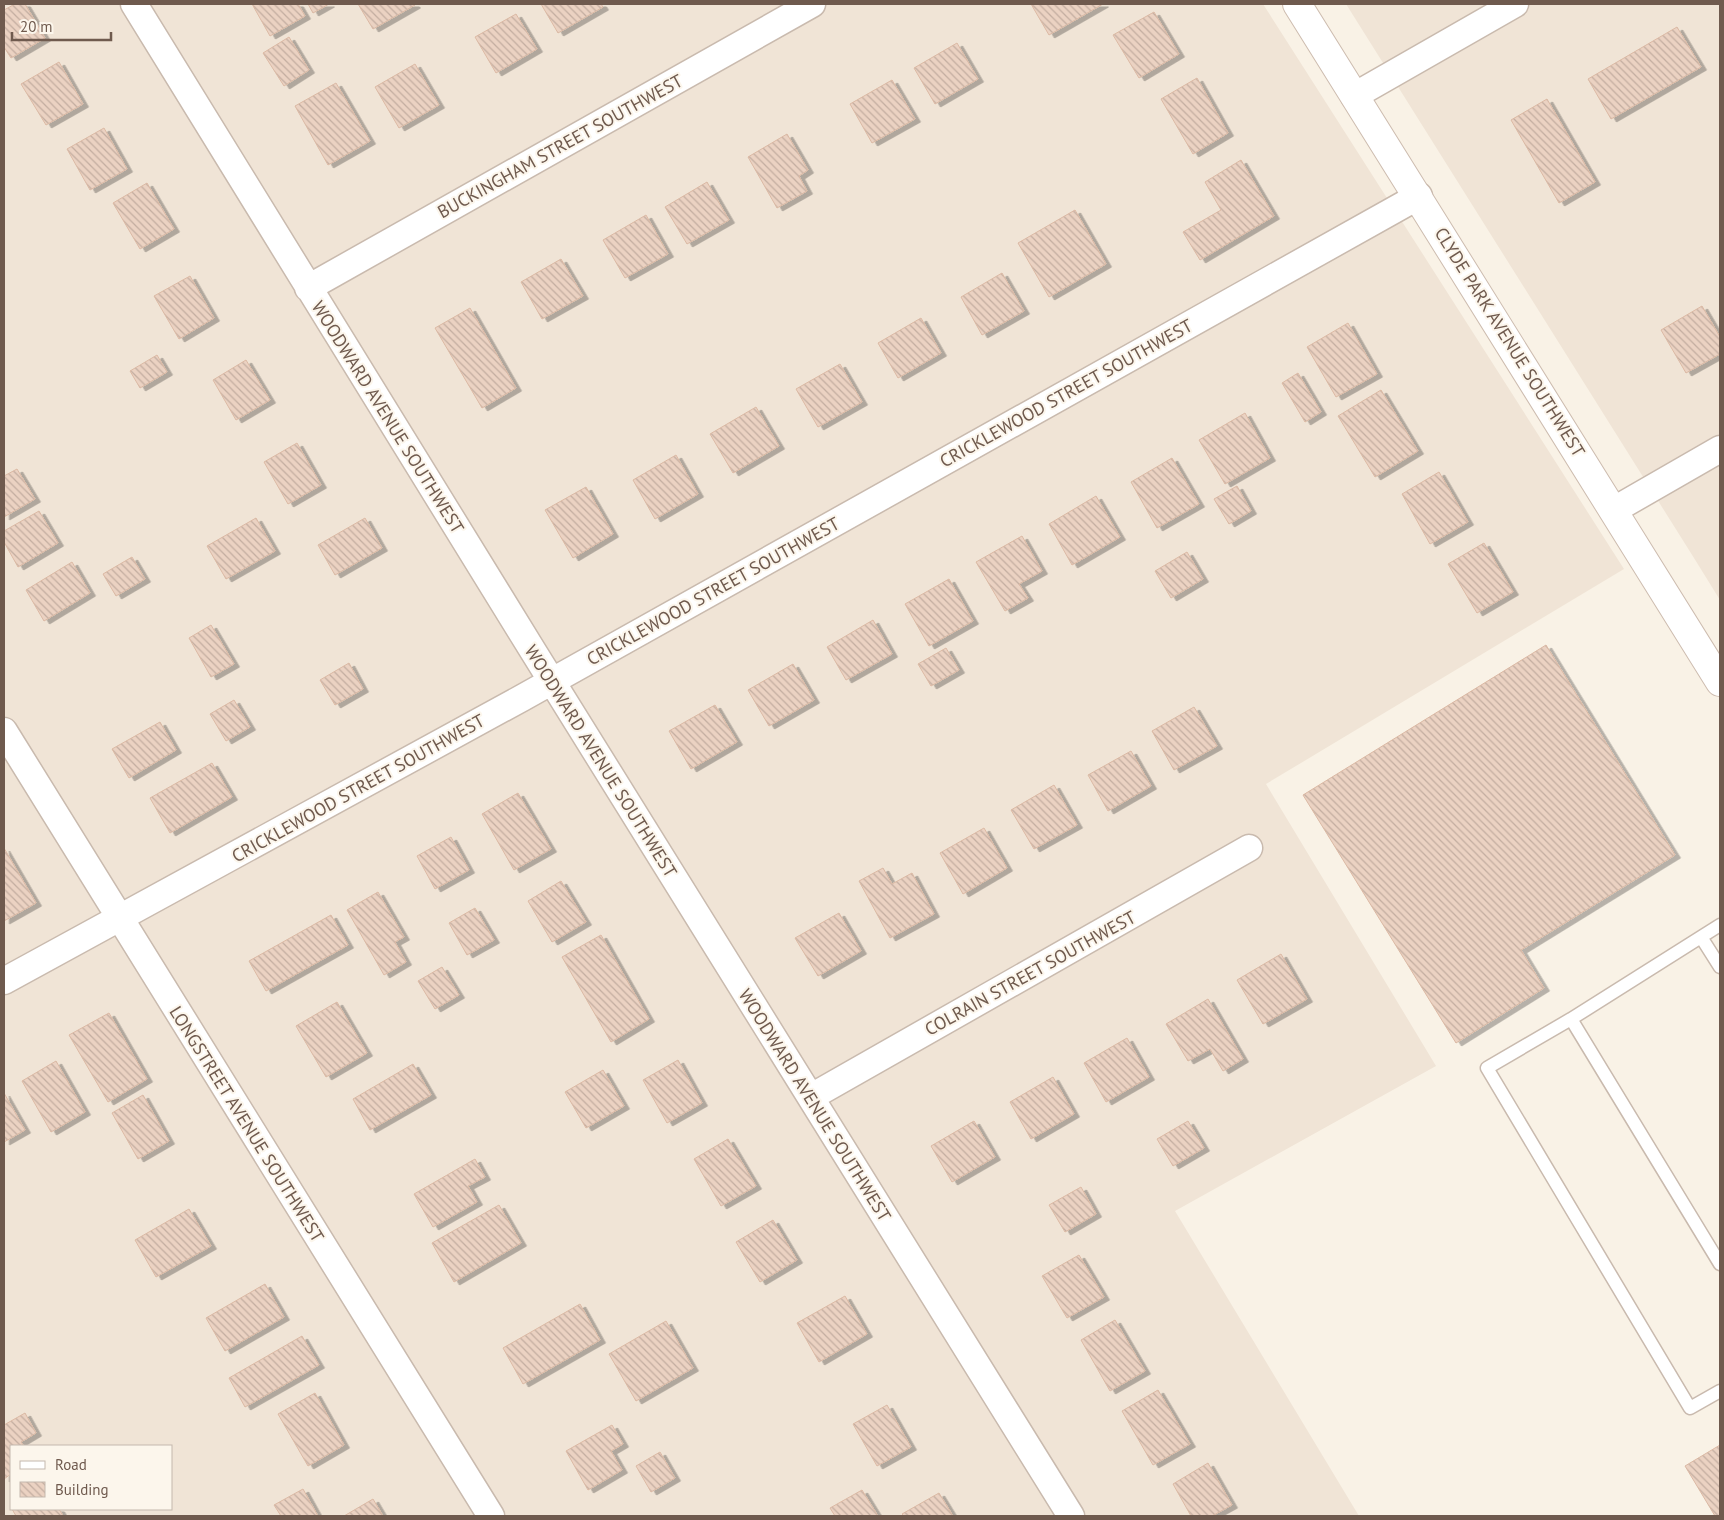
<svg xmlns="http://www.w3.org/2000/svg" width="1724" height="1520" viewBox="0 0 1724 1520" font-family="'PT Sans',sans-serif">
  <style>
    .residential { fill: #f0e4d6; fill-rule: evenodd }
    .building { fill: url(#building-back-hatch); stroke: #dbb9a4; filter: url(#shadow) }
    .lines { fill: none; stroke-linecap: round; stroke-linejoin: round }
    .lane-casing { stroke: #c9baae; stroke-width: 15 }
    .street-casing { stroke: #c9baae; stroke-width: 29 }
    .secondary-casing { stroke: #cdbcaf; stroke-width: 30 }
    .lane { stroke: #fff; stroke-width: 12 }
    .street { stroke: #fff; stroke-width: 26 }
    .secondary { stroke: #fff; stroke-width: 28 }
    .labels { text-anchor: middle; dominant-baseline: central; stroke-width: 4; stroke-linejoin: round; paint-order: stroke }
    .street-label { font-size: 18px; fill: #6f5a4e; stroke: #fcf6ec }
  </style>
  <defs>
    <pattern id="building-back-hatch" width="6" height="6" patternUnits="userSpaceOnUse" patternTransform="scale(1.25)"><rect width="6" height="6" fill="#ebd2c2"/><path d="M-1 5l2 2M0 0l6 6M5-1l2 2" fill="none" stroke="#c3ada0"/></pattern>
    <filter id="shadow"><feDropShadow dx="5.5" dy="3" stdDeviation="0" flood-color="#0004"/></filter>
  </defs>
  <rect width="100%" height="100%" fill="#f9f2e6"/>
  <path class="residential" d="M4,4H1263L1624,569L1266,784L1436,1066L1175,1211L1359,1516H4ZM11,1446H171V1509H11Z
    M1346,4H1720V600L1694,558Z"/>
  <path class="building" d="M15,4H25L45,38L11,58L4,47V10Z
    M252,4H298L305,16L270,36Z
    M308,4H329L313,13Z
    M358,4H414L415,5L373,29Z
    M541,4H601L603,7L558,33Z
    M1031,4H1103L1049,35Z
    M1154,12L1179,54L1139,78L1113,35Z
    M516,14L537,49L496,73L475,37Z
    M1677,27L1701,67L1611,119L1588,79Z
    M289,37L309,70L284,86L263,53Z
    M957,43L978,79L935,104L914,68Z
    M59,62L83,104L46,125L21,84Z
    M415,64L439,105L399,128L375,87Z
    M1197,78L1228,133L1193,154L1161,99Z
    M892,80L915,119L872,143L850,104Z
    M336,83L370,141L328,165L295,106Z
    M1547,99L1595,182L1559,203L1511,120Z
    M104,128L127,169L90,190L67,149Z
    M787,134L808,170L799,176L807,191L777,208L748,157Z
    M1241,160L1274,216L1200,260L1183,232L1221,210L1205,182Z
    M707,182L729,220L687,244L665,207Z
    M147,183L174,229L140,249L113,203Z
    M1075,210L1106,264L1049,297L1018,243Z
    M646,215L668,254L625,278L603,240Z
    M561,259L583,296L542,319L521,282Z
    M1002,273L1024,311L982,335L961,297Z
    M190,276L214,318L179,339L154,296Z
    M1702,306L1720,337V354L1686,373L1661,330Z
    M470,308L516,388L482,408L435,328Z
    M921,318L941,353L898,378L878,343Z
    M1348,323L1377,374L1336,397L1307,347Z
    M157,355L167,372L140,388L130,371Z
    M246,360L270,400L236,420L213,380Z
    M840,364L862,402L818,427L796,389Z
    M1298,373L1321,412L1305,422L1282,383Z
    M1381,390L1418,451L1375,477L1338,416Z
    M756,407L779,446L733,473L710,434Z
    M1245,413L1270,458L1225,484L1199,440Z
    M297,443L321,485L288,504L264,462Z
    M676,455L698,494L655,519L633,480Z
    M1172,458L1199,504L1157,528L1131,482Z
    M17,469L35,499L4,517V476Z
    M1439,472L1468,522L1430,544L1402,494Z
    M1237,486L1251,511L1229,524L1214,499Z
    M586,487L613,534L573,558L545,510Z
    M1096,496L1120,537L1072,565L1049,524Z
    M39,511L58,543L18,567L4,542V531Z
    M256,518L275,551L226,579L207,546Z
    M365,518L382,548L335,575L318,545Z
    M1022,536L1042,571L1019,584L1028,598L1005,611L976,562Z
    M1484,543L1513,592L1477,613L1448,564Z
    M1187,552L1203,579L1171,598L1155,571Z
    M132,557L145,579L116,596L103,574Z
    M72,562L90,593L44,621L26,590Z
    M949,579L973,621L929,646L905,604Z
    M873,620L892,654L846,680L827,647Z
    M211,625L234,664L211,677L189,638Z
    M1546,645L1675,855L1521,950L1544,988L1456,1043L1303,795Z
    M946,648L959,670L931,686L918,664Z
    M349,663L363,689L335,705L320,680Z
    M793,664L814,700L769,726L748,690Z
    M234,700L250,727L226,741L210,714Z
    M715,705L737,742L691,769L669,731Z
    M1194,707L1217,746L1174,770L1152,731Z
    M160,722L176,750L129,778L112,749Z
    M1131,751L1151,786L1108,811L1088,775Z
    M212,763L232,797L170,833L150,798Z
    M1054,785L1077,825L1034,849L1011,810Z
    M518,793L551,849L514,870L482,814Z
    M984,828L1007,868L963,894L940,853Z
    M451,837L469,870L435,889L417,856Z
    M4,848L36,903L4,921Z
    M883,868L892,884L912,873L934,914L890,938L859,881Z
    M561,881L586,922L552,942L528,901Z
    M378,892L404,937L395,942L406,962L384,975L347,910Z
    M475,908L494,940L467,955L449,923Z
    M839,913L861,951L818,976L795,938Z
    M331,915L348,945L266,991L249,961Z
    M601,935L649,1019L611,1042L562,957Z
    M1281,954L1307,999L1263,1024L1237,980Z
    M442,967L459,995L435,1009L418,981Z
    M1208,999L1243,1059L1223,1071L1210,1049L1188,1061L1166,1024Z
    M337,1002L367,1053L326,1077L296,1026Z
    M109,1013L147,1079L108,1102L69,1035Z
    M1127,1038L1149,1077L1106,1102L1084,1063Z
    M678,1060L702,1103L667,1123L643,1080Z
    M56,1061L85,1112L51,1132L22,1081Z
    M413,1064L431,1095L370,1130L353,1099Z
    M603,1070L624,1106L586,1128L565,1092Z
    M1053,1077L1074,1114L1031,1139L1010,1102Z
    M4,1093L25,1130L4,1142Z
    M143,1095L169,1141L138,1159L112,1113Z
    M974,1121L995,1157L952,1182L931,1146Z
    M1188,1121L1204,1148L1173,1166L1157,1139Z
    M728,1139L756,1186L721,1206L694,1159Z
    M475,1159L485,1177L468,1186L477,1202L433,1227L414,1194Z
    M1081,1187L1096,1214L1065,1232L1049,1205Z
    M499,1205L521,1243L454,1282L432,1243Z
    M189,1209L211,1246L156,1277L135,1240Z
    M773,1220L797,1260L760,1282L736,1242Z
    M1079,1255L1104,1297L1067,1318L1042,1276Z
    M265,1284L284,1317L225,1351L206,1318Z
    M845,1296L867,1334L819,1362L797,1323Z
    M580,1304L600,1340L523,1384L503,1348Z
    M1115,1320L1145,1371L1110,1391L1081,1340Z
    M666,1321L693,1368L636,1401L609,1354Z
    M302,1336L319,1365L245,1407L229,1378Z
    M1158,1390L1190,1444L1153,1465L1122,1411Z
    M315,1393L344,1445L308,1466L278,1414Z
    M887,1405L911,1447L877,1466L853,1424Z
    M25,1413L36,1433L21,1442L24,1446H11V1474L4,1479V1425Z
    M612,1425L623,1444L611,1451L622,1470L588,1490L566,1451Z
    M1720,1445V1516H1715L1685,1466Z
    M660,1452L675,1478L651,1492L636,1466Z
    M1208,1463L1232,1505L1212,1516H1191L1173,1484Z
    M303,1489L318,1516H281L274,1505Z
    M862,1490L878,1516H835L830,1508Z
    M939,1493L953,1516H904L902,1514Z
    M373,1499L383,1516H344Z
    M12,1509H59L63,1516H16Z"/>
  <g class="lines">
    <defs>
      <path id="lane" d="M1720,925L1571,1019L1487,1068L1690,1408L1720,1391
        M1701,937L1720,967
        M1571,1019L1720,1264"/>
      <path id="street" d="M134,4L533,651L1071,1516
        M1354,96L1515,4
        M308,288L812,4
        M1614,510L1720,449
        M4,731L491,1516
        M4,981L522,698L1419,196
        M811,1097L1249,848"/>
      <path id="secondary" d="M1297,4L1720,682"/>
    </defs>
    <use href="#lane" class="lane-casing"/>
    <use href="#street" class="street-casing"/>
    <use href="#secondary" class="secondary-casing"/>
    <use href="#lane" class="lane"/>
    <use href="#street" class="street"/>
    <use href="#secondary" class="secondary"/>
  </g>
  <g class="labels">
    <g class="street-label">
      <text transform="translate(560 146) rotate(-29)">BUCKINGHAM STREET SOUTHWEST</text>
      <text transform="translate(1510 342) rotate(58)">CLYDE PARK AVENUE SOUTHWEST</text>
      <text transform="translate(1066 393) rotate(-29)">CRICKLEWOOD STREET SOUTHWEST</text>
      <text transform="translate(388 417) rotate(58)">WOODWARD AVENUE SOUTHWEST</text>
      <text transform="translate(713 591) rotate(-29)">CRICKLEWOOD STREET SOUTHWEST</text>
      <text transform="translate(601 761) rotate(58)">WOODWARD AVENUE SOUTHWEST</text>
      <text transform="translate(358 788) rotate(-29)">CRICKLEWOOD STREET SOUTHWEST</text>
      <text transform="translate(1030 973) rotate(-29)">COLRAIN STREET SOUTHWEST</text>
      <text transform="translate(815 1105) rotate(58)">WOODWARD AVENUE SOUTHWEST</text>
      <text transform="translate(247 1124) rotate(58)">LONGSTREET AVENUE SOUTHWEST</text>
    </g>
  </g>
  <rect width="1724" height="1520" fill="none" stroke="#6f5a4e" stroke-width="10"/>
  <rect x="10" y="1445" width="162" height="65" fill="#fcf6ec" stroke="#c4b8ad"/>
  <rect x="20" y="1461" width="25" height="8" fill="#ffffff" stroke="#c4b8ad"/>
  <text x="55" y="1470" font-size="15" fill="#6f5a4e">Road</text>
  <rect x="20" y="1482" width="25" height="15" fill="url(#building-back-hatch)" stroke="#c4b8ad"/>
  <text x="55" y="1495" font-size="15" fill="#6f5a4e">Building</text>
  <path d="M12 32v8h99v-8" fill="none" stroke="#6f5a4e" stroke-width="2.5"/>
  <text x="20" y="32" font-size="15" fill="#6f5a4e" stroke="#fcf6ec" stroke-width="4" paint-order="stroke">20 m</text>
</svg>
